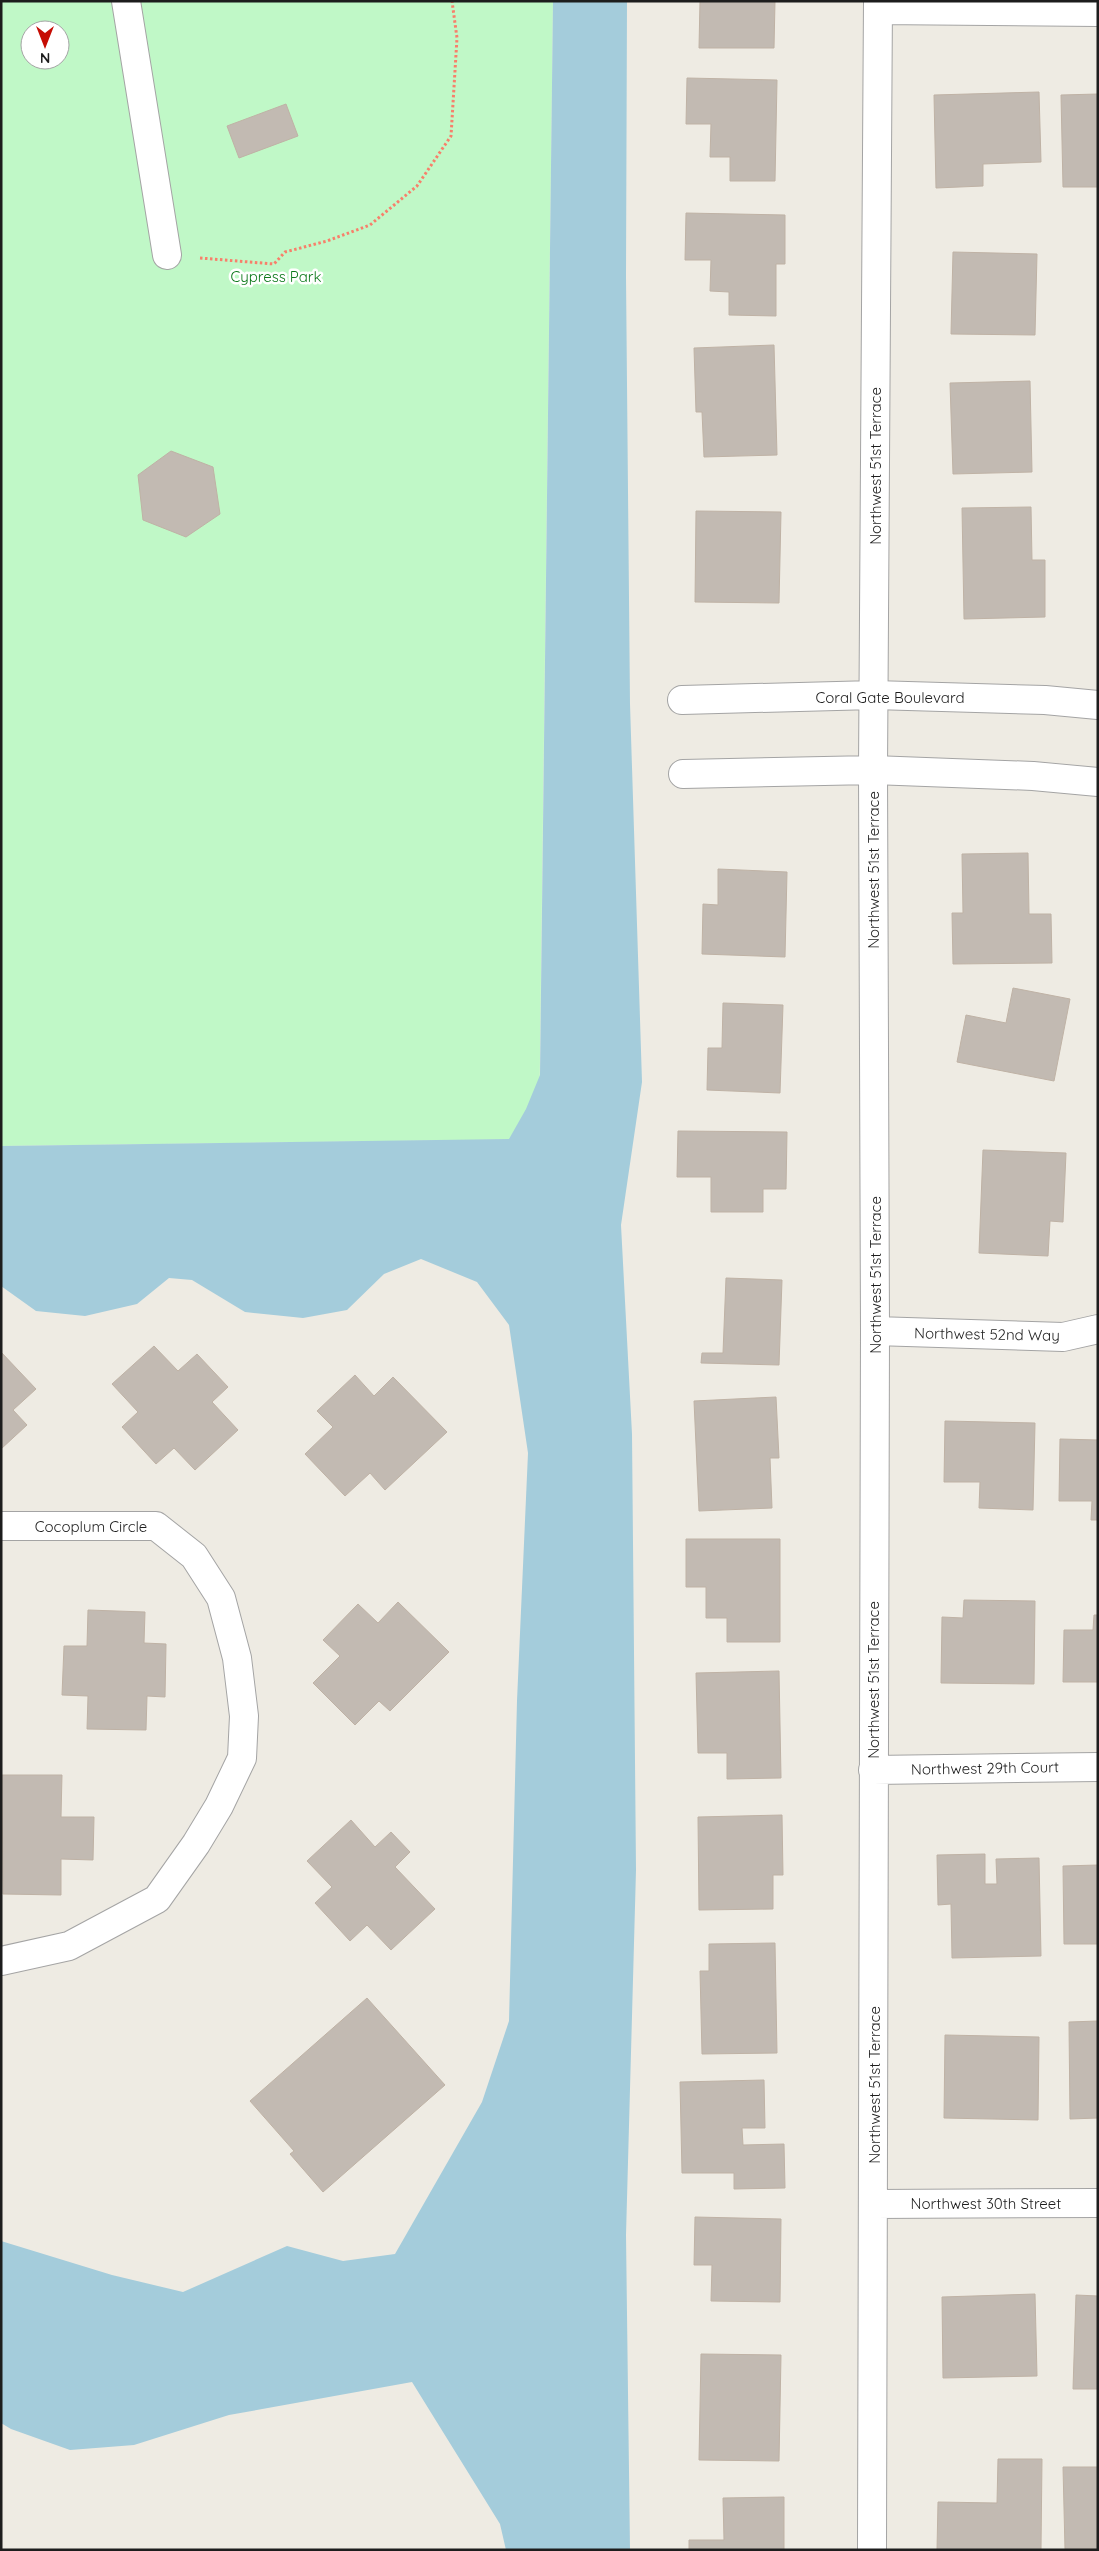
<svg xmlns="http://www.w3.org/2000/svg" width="1099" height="2551" viewBox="0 0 1099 2551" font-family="Quicksand,sans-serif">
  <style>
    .park { fill: #c0f8c7; fill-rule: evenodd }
    .water { fill: #a4ccdb }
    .building { fill: #c2bab2; stroke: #bfb2a5 }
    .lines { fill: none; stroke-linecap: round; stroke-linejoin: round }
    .minor-casing { stroke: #a4a4a4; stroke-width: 30 }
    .tertiary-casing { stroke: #a4a4a4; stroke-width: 30 }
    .path { stroke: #f7806b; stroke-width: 3; stroke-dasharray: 2.5 2.5; stroke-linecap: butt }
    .minor { stroke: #fff; stroke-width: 28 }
    .tertiary { stroke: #fff; stroke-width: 28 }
    .labels { text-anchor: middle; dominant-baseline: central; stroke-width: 5; stroke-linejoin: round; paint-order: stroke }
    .park-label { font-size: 15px; fill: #0d791b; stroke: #fff }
    .street-label { font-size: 15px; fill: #1d1d1d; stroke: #fff }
  </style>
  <rect width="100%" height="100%" fill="#eeebe3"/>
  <path class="park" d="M1,1H553L539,1139L1,1146ZM30,30H60V60H30Z"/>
  <path class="water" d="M553,1H627L626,277L630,704L642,1082L621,1225L632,1434L636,1870L626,2235L630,2550H506L500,2524L412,2382L229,2415L134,2445L70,2450L11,2429L1,2423V2241L112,2275L183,2292L287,2246L343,2261L395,2254L482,2102L509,2021L517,1701L528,1453L509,1325L477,1282L421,1259L384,1274L347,1310L303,1318L245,1312L192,1280L169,1278L137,1304L85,1316L36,1311L1,1286V1146L509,1139L526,1109L540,1075Z"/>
  <path class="building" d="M700,1H775L774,48H699Z
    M687,78L777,80L775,181H730V157H710L711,124H686Z
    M1039,92L1041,162L983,164V186L936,188L934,95Z
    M1098,94V187H1063L1061,95Z
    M286,104L298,136L239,158L227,126Z
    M686,213L785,215V264H776V316L729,315V292L710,291L711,260H685Z
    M953,252L1037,254L1035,335L951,334Z
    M774,345L777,455L704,457L702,412H696L694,348Z
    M1030,381L1032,472L953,474L950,383Z
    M171,451L213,467L220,514L186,537L143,520L138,475Z
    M1031,507L1032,560H1045V617L964,619L962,508Z
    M696,511L781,512L779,603L695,602Z
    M1028,853L1029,914H1051L1052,963L953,964L952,913H963L962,854Z
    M718,869L787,872L785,957L702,954L703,904L718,905Z
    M1013,988L1070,999L1054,1081L957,1062L966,1015L1006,1023Z
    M723,1003L783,1005L780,1093L707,1090L708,1048H722Z
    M678,1131L787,1132L786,1189H763V1212H711V1177H677Z
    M983,1150L1066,1153L1063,1222L1050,1221L1048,1256L979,1253Z
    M726,1278L782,1280L779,1365L701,1363L702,1353H723Z
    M154,1346L178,1371L197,1354L228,1387L212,1402L238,1430L195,1470L174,1448L156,1464L122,1427L138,1412L112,1384Z
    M1,1352L36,1389L13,1410L27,1425L1,1449Z
    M355,1375L374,1396L393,1377L447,1432L385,1490L370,1473L345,1496L305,1454L333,1427L317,1411Z
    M776,1397L779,1458H770L772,1508L699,1511L694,1401Z
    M945,1421L1035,1423L1033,1510L979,1508L980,1482H944Z
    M1060,1439L1098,1440V1520H1091L1092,1501H1059Z
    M686,1539H780V1642H727V1618H706V1587H686Z
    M964,1600L1035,1601L1034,1684L941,1683L942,1617L963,1618Z
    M398,1602L449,1652L390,1711L379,1701L355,1725L313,1683L340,1656L323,1640L358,1604L378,1623Z
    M88,1610L145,1612L144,1643L166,1644L165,1697L147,1696L146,1730L87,1729L88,1696L62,1695L64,1646H87Z
    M1094,1615H1098V1682H1063L1064,1630H1093Z
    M779,1671L781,1778L727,1779V1753H698L696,1673Z
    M2,1775H62L61,1817H94L93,1860L61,1859V1895L3,1894Z
    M782,1815L783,1875H773V1909L699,1910L698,1817Z
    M351,1820L375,1847L391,1832L410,1852L395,1867L435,1909L391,1950L367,1925L350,1941L315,1903L332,1887L307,1861Z
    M985,1854V1884H997L996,1859L1039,1858L1041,1956L952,1958L951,1904L938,1905L937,1855Z
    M1098,1865V1944H1064L1063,1866Z
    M775,1943L777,2053L702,2054L700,1971H709V1944Z
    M367,1998L445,2085L323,2192L290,2154L294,2151L250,2101Z
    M1098,2021V2118L1070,2119L1069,2022Z
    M945,2035L1039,2037L1038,2120L944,2118Z
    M764,2080L765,2128H742L743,2145L784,2144L785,2188L734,2189V2173H682L680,2082Z
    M695,2217L781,2219L780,2302L711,2301L712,2265H694Z
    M1035,2294L1037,2376L943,2378L942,2297Z
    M1076,2295L1098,2296V2389H1073Z
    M701,2354L781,2355L779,2461L699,2460Z
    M998,2459H1042L1041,2550H937L938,2502L997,2503Z
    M1063,2467H1098V2549H1065Z
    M784,2497V2550H689V2540H724L723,2498Z"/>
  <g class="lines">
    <defs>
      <path id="minor" d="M126,1L167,255
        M878,10L1098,12
        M682,700L874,695
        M683,774L873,770
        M875,1331L1063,1337L1098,1329
        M1,1526H156L194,1556L221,1598L237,1658L244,1716L242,1758L219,1806L196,1844L157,1899L69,1946L1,1961
        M873,1770L1098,1767
        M874,2204L1098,2203
        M872,2550L875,1331L873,770L878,1"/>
      <path id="tertiary" d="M874,695L1045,700L1098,705
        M873,770L1033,776L1098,782"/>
    </defs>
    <use href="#minor" class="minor-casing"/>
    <use href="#tertiary" class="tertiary-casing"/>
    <path class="path" d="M200,258L274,264L285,252L327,241L370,225L417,186L451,136L457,38L452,1"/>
    <use href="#minor" class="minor"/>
    <use href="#tertiary" class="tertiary"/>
  </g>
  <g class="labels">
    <g class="park-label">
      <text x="276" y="276">Cypress Park</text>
    </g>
    <g class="street-label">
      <text transform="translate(875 466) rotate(-90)">Northwest 51st Terrace</text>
      <text x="890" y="697">Coral Gate Boulevard</text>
      <text transform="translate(873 870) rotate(-90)">Northwest 51st Terrace</text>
      <text transform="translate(875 1275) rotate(-90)">Northwest 51st Terrace</text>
      <text transform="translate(987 1334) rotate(1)">Northwest 52nd Way</text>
      <text x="91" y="1526">Cocoplum Circle</text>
      <text transform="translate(873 1680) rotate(-90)">Northwest 51st Terrace</text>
      <text transform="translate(985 1768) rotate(-1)">Northwest 29th Court</text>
      <text transform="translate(874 2085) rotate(-90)">Northwest 51st Terrace</text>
      <text x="986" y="2203">Northwest 30th Street</text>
    </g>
  </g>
  <rect width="1099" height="2551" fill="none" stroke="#1d1d1d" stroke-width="5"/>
  <g transform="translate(45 45) rotate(180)"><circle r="24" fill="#ffffff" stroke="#a5a5a5"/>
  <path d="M0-4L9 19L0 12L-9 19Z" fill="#c60d04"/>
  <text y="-8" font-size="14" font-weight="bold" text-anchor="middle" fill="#1d1d1d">N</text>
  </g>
</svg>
